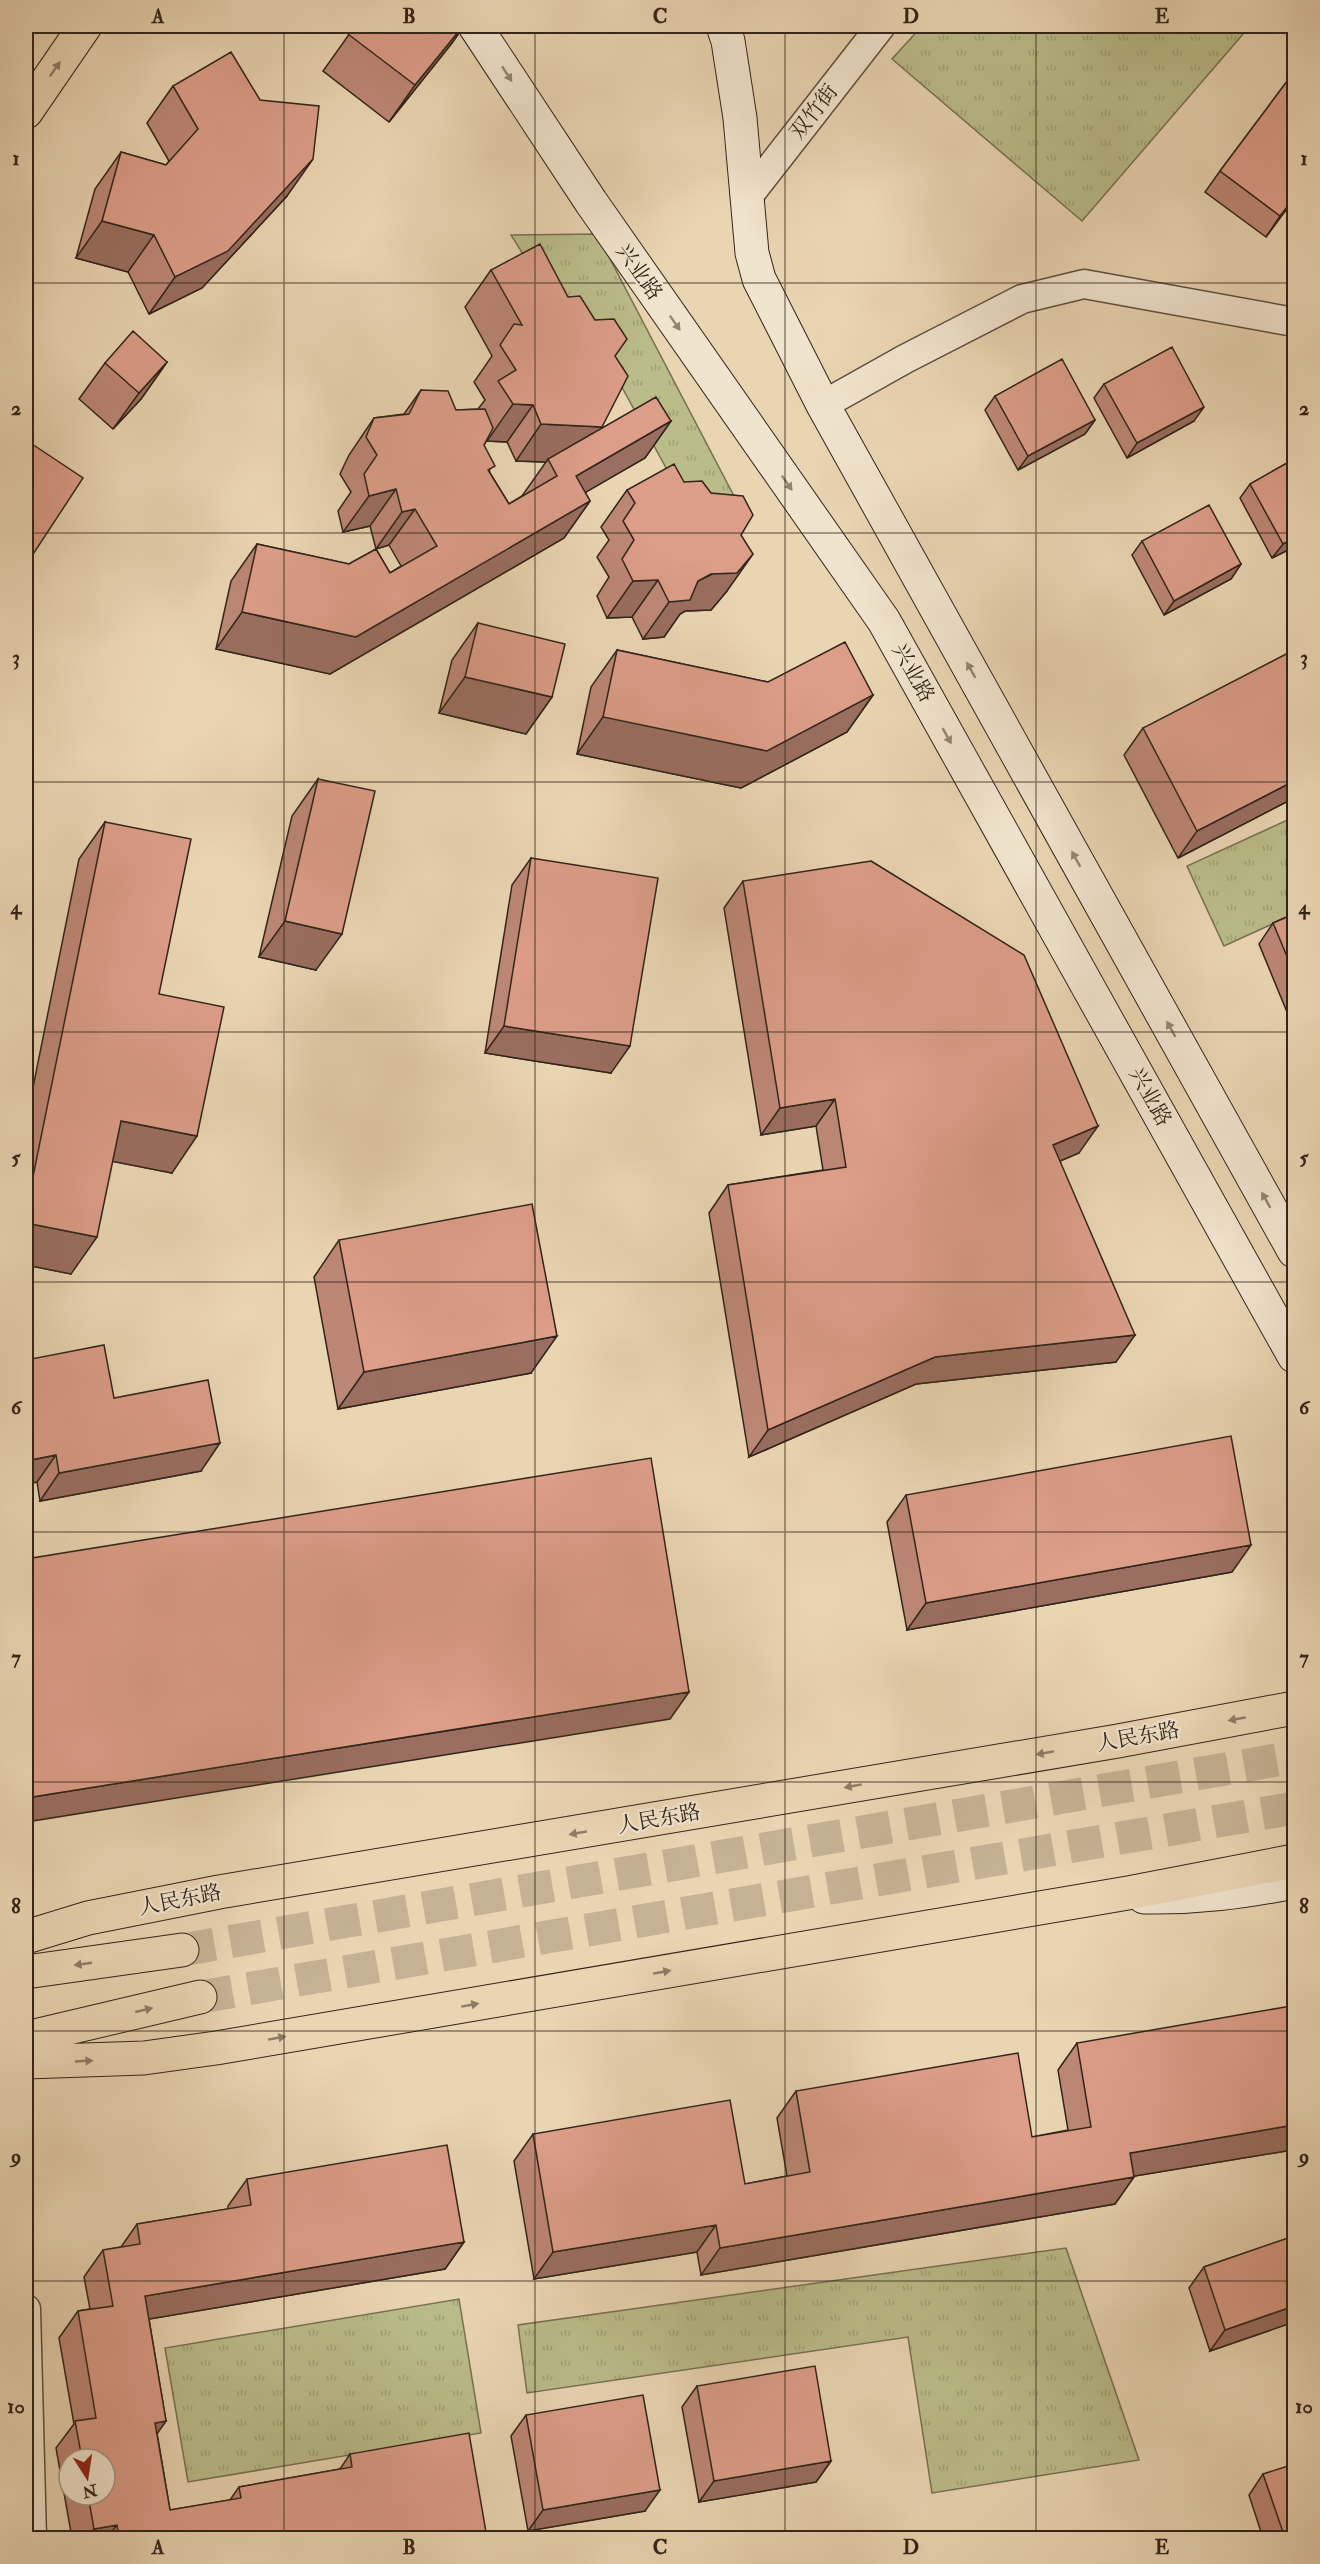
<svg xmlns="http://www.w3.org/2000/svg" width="1320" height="2564" viewBox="0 0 1320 2564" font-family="'IM FELL Double Pica','Noto Serif SC',serif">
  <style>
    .grass { fill: url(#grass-tufts); stroke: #767051; stroke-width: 1.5 }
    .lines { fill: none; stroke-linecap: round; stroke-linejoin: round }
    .primary-tunnel { stroke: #c5b294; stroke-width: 33; stroke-dasharray: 33 16; stroke-linecap: butt }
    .street-casing { stroke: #5f503f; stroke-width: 31 }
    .secondary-casing { stroke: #312418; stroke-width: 35 }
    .primary-casing { stroke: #312418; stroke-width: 35 }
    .street { stroke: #f1e4ce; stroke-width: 28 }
    .secondary { stroke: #f1e4ce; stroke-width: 33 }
    .primary { stroke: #ead5b3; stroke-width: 33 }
    .wall { fill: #bd8776; stroke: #312418; stroke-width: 1.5; fill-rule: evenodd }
    .shaded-wall { fill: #9a6e60; stroke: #312418; stroke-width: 1.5 }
    .building { fill: #dc9d89; stroke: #312418; stroke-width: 1.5 }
    .oneway { fill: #8e7c66 }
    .oneway2 { fill: #918473 }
    .grid { fill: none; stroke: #312418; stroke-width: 1.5; stroke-opacity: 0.55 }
    .labels { text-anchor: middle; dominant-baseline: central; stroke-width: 4.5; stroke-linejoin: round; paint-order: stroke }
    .street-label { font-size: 21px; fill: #312418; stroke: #f1e4ce }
    .neatline { fill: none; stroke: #312418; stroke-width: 2 }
    .grid-label { font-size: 20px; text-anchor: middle; font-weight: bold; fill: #312418 }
  </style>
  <defs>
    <pattern id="grass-tufts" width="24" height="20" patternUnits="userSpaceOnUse" patternTransform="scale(1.5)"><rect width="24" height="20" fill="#babc8a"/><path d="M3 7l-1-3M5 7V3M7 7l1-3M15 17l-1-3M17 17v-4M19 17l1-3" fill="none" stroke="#a0a176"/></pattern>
  </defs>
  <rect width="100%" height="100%" fill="#ead5b3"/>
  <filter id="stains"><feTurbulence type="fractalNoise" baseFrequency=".00333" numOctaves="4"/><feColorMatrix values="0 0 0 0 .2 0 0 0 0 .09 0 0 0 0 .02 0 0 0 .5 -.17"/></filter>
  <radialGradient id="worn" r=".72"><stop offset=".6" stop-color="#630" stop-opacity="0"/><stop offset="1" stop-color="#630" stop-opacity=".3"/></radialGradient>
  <path class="grass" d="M922,26H1250L1082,221L892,59Z
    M597,234L735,498L694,519L595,338L568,326L511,235Z
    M1294,817V914L1224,946L1187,866Z
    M1066,2248L1139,2460L932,2493L908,2337L527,2393L518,2325Z
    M459,2299L481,2433L188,2482L165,2348Z"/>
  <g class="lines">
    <path class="primary-tunnel" d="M182,1950L1294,1757
      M200,1997L1294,1808"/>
    <defs>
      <path id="street" d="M746,199L881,26
        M823,405L905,359L1022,299L1084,284L1294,322
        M26,2309L32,2538"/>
      <path id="secondary" d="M475,26L591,202L884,621L1294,1356
        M723,26L728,41L740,118L752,253L759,279L823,405L1294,1251
        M1144,1897C1198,1898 1242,1892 1294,1882"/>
      <path id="primary" d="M26,112L85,26
        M26,1937L88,1918L219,1892L1118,1741L1294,1708
        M26,1972L182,1950
        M26,2038L200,1997
        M26,2062L144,2058L216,2048L1128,1893L1294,1861"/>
    </defs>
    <use href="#street" class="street-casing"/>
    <use href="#secondary" class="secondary-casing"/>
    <use href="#primary" class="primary-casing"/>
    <use href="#street" class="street"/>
    <use href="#secondary" class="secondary"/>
    <use href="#primary" class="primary"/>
  </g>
  <path class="wall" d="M355,26H464L452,43L389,122L323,71Z
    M1294,72V199L1266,237L1205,192L1220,171Z
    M173,86L287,196L202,288L149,314L128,272L76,258L95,189L121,152L166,165L169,161L147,123Z
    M491,270L568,297L615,356L601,428L671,421L645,458L585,492L590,501L564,538L330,674L216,649L231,581L257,544L349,564L376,549L370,526L343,532L338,511L351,492L340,474L349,455L374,418L404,414L421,390L456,410L478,409L485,400L474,382L492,356L465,307ZM487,440V441L507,442L516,461L546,462L522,496L509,504L490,473L484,445ZM389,545L401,566L390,573L376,549Z
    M167,362L141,399L113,429L79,399L105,363Z
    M1104,384L1194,421L1127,458L1094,398Z
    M995,396L1095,420L1085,434L1018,470L985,410Z
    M1294,459V547L1272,558L1240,498L1250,484Z
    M684,482L741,535L727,591L711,610L685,611L680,614L664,637L643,639L632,617L607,618L597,596L609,577L597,557L609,540L601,527L627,490Z
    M1142,541L1241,564L1231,579L1164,615L1132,555Z
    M478,623L552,697L526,734L439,713L452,660Z
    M617,650L768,682L873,695L847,732L741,788L577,754L591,687Z
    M1143,728L1294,798L1178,858L1124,755Z
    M318,779L316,970L259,957L292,816Z
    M105,822L159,994L172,1173L112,1161L71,1274L26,1265V1122L79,859Z
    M531,858L611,1073L485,1053L512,885Z
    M743,881L1079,1153L1060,1161L1116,1362L916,1384L749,1457L709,1213L728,1185L823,1170L816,1126L761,1135L724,908Z
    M1294,914V1029L1259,944L1273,923Z
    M339,1240L531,1373L338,1409L314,1277Z
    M26,1360L114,1398L201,1471L40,1501L37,1482L26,1484Z
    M906,1495L1232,1572L907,1630L887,1522Z
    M1077,2043L1292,2150L1134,2176L1115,2204L701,2275L697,2252L534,2279L514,2161L533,2134L745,2184L787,2176L777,2118L796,2091L1032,2137L1068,2130L1058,2070Z
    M247,2179L464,2242L445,2269L149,2319L166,2421L157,2433L170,2510L230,2500L239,2487L340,2469L350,2454L487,2538H72L56,2448L74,2424L59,2338L78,2311L90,2309L84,2277L103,2250L121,2247L137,2224L228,2209V2206ZM69,2459H105V2495H69Z
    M1294,2236V2322L1210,2351L1189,2288L1204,2267Z
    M697,2386L831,2461L816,2482L699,2502L682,2407Z
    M526,2415L645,2511L528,2531L511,2436Z
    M1263,2474L1294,2538H1263L1249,2495Z"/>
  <path class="shaded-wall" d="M463,26H464L452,43L389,122L415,85Z
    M313,159L287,196L202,288L149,314L175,277Z
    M1294,198V199L1266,237L1280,216Z
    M102,221L154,235L128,272L76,258Z
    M167,362L141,399L113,429L139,393Z
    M513,404L533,405L507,442L487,441Z
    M1204,407L1194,421L1127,458L1137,443Z
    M1095,420L1085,434L1018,470L1028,456Z
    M671,421L645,458L550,513L576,476Z
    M541,424L602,427L577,464L548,459L546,462L516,461Z
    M396,489L370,526L343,532L369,496Z
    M590,501L564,538L330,674L216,649L242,612L356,637Z
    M415,509L389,545L376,549L402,512Z
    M1294,538V547L1272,558L1283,544Z
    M753,554L727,591L711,610L685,611L680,614L664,637L643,639L669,602L698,581Z
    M1241,564L1231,579L1164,615L1174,601Z
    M658,580L632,617L607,618L633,581Z
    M465,677L552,697L526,734L439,713Z
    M873,695L847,732L741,788L577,754L603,717Z
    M1294,781V798L1178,858L1197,831Z
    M285,921L342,934L316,970L259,957Z
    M504,1026L630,1046L611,1073L485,1053Z
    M835,1099L816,1126L761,1135L780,1108Z
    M121,1121L197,1136L172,1173L95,1158Z
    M1098,1126L1079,1153L1034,1172L1053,1145Z
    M26,1223L97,1237L71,1274L26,1265Z
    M1135,1335L1116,1362L916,1384L749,1457L768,1430L935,1357Z
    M557,1336L531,1373L338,1409L364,1372Z
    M220,1443L201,1471L40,1501L59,1473Z
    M56,1455L37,1482L26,1484V1461Z
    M1251,1545L1232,1572L907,1630L926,1603Z
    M689,1692L670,1719L26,1822V1798Z
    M1294,2125V2146L1292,2150L1111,2180L1130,2153Z
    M1134,2177L1115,2204L701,2275L720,2248Z
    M716,2225L697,2252L534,2279L553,2252Z
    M464,2242L445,2269L126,2323L145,2296Z
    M1294,2306V2322L1210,2351L1225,2330Z
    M166,2421L147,2448L155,2423Z
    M831,2461L816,2482L699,2502L714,2481Z
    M660,2490L645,2511L528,2531L543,2510Z
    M117,2525L107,2538H87L94,2529Z"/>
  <path class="building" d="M355,26H463L415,85L348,34Z
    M231,52L260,100L319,106L313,159L228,251L175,277L154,235L102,221L121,152L166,165L198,129L173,86Z
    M1294,72V198L1280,216L1220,171Z
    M540,244L568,297L580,296L595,320L614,319L627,339L615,356L628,376L602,427L541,424L533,405L513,404L498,381L516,370L500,345L514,324L522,325L491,270Z
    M133,331L167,362L139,393L105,363Z
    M1172,347L1204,407L1137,443L1104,384Z
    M1062,359L1095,420L1028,456L995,396Z
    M421,390L448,391L456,410L485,409L493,428L484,445L495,466L488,470L509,504L557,476L548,459L656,397L671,421L576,476L590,501L356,637L242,612L257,544L349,564L376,549L390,573L437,546L415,509L402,512L396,489L369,496L364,474L377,455L366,437L374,418L409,414Z
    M26,440L83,478L26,565Z
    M1294,459V538L1283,544L1250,484Z
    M674,464L684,482L702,481L711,493L743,496L753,515L741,535L753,554L737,573L711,574L698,581L690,600L669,602L658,580L633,581L622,559L634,540L623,521L635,503L627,490Z
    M1209,505L1241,564L1174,601L1142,541Z
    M478,623L565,644L552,697L465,677Z
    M845,642L873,695L767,751L603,717L617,650L768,682Z
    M1294,650V781L1197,831L1143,728Z
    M318,779L375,791L342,934L285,921Z
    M105,822L191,839L159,994L224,1007L197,1136L121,1121L97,1237L26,1223V1211Z
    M531,858L658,878L630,1046L504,1026Z
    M871,861L1024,955L1098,1126L1053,1145L1135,1335L935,1357L768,1430L728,1185L846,1167L835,1099L780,1108L743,881Z
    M1294,914V973L1273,923Z
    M532,1204L557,1336L364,1372L339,1240Z
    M104,1345L114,1398L208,1380L220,1443L59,1473L56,1455L26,1461V1360Z
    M1231,1436L1251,1545L926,1603L906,1495Z
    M651,1458L689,1692L26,1798V1559Z
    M1291,2006L1294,2028V2125L1130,2153L1134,2177L720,2248L716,2225L553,2252L533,2134L730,2100L745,2184L810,2172L796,2091L1018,2053L1032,2137L1091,2127L1077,2043Z
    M447,2145L464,2242L145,2296L166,2421L155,2423L170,2510L241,2498L239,2487L352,2467L350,2454L469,2433L487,2538H119L117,2525L94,2529L88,2495H105V2459H82L75,2421L96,2418L78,2311L113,2306L103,2250L140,2244L137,2224L251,2205L247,2179Z
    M1294,2236V2306L1225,2330L1204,2267Z
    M815,2366L831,2461L714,2481L697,2386Z
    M643,2395L660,2490L543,2510L526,2415Z
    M1294,2464V2538H1285L1263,2474Z"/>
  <defs><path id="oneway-solid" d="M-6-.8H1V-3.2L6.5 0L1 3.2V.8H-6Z" transform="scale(1.5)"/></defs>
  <g class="oneway">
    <use href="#oneway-solid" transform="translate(55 69) rotate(-55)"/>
    <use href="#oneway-solid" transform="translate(1237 1719) rotate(170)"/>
    <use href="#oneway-solid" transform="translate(1045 1753) rotate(170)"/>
    <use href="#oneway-solid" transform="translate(853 1786) rotate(170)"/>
    <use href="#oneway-solid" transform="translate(578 1833) rotate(170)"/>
    <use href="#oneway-solid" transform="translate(83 1964) rotate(172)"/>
    <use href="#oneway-solid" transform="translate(662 1972) rotate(-10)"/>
    <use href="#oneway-solid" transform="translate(470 2005) rotate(-10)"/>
    <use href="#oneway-solid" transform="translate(144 2010) rotate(-13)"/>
    <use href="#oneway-solid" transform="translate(277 2038) rotate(-10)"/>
    <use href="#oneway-solid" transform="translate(84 2061) rotate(-3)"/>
  </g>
  <g class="oneway2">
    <use href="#oneway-solid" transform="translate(507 74) rotate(57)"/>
    <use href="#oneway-solid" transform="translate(675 323) rotate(55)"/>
    <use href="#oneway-solid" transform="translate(787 483) rotate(55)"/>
    <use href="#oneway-solid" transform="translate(971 670) rotate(-119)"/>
    <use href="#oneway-solid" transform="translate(947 736) rotate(61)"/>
    <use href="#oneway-solid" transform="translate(1076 859) rotate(-119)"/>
    <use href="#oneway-solid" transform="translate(1171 1029) rotate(-119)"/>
    <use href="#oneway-solid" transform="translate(1266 1200) rotate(-119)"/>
  </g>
  <path class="grid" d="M284,26V2538M535,26V2538M785,26V2538M1036,26V2538M26,283H1294M26,533H1294M26,782H1294M26,1032H1294M26,1282H1294M26,1532H1294M26,1782H1294M26,2031H1294M26,2281H1294"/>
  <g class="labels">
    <g class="street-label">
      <text transform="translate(814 112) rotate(-52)">双竹街</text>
      <text transform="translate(639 272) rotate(55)">兴业路</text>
      <text transform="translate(913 673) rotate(61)">兴业路</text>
      <text transform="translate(1150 1097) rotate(61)">兴业路</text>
      <text transform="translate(1138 1737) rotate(-10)">人民东路</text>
      <text transform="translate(659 1819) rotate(-10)">人民东路</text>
      <text transform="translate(180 1900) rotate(-11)">人民东路</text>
    </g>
  </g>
  <rect width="1320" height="2564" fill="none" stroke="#ead5b3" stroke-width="66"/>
  <g transform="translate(87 2477) rotate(168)"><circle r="28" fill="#f1e4ce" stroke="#a49785" stroke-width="1.5"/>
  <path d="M0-4.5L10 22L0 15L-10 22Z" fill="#8f2418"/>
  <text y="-9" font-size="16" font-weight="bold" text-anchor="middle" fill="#312418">N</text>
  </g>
  <rect x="33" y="33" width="1254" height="2498" class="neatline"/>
  <g class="grid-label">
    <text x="158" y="23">A</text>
    <text x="409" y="23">B</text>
    <text x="660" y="23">C</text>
    <text x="911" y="23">D</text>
    <text x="1162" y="23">E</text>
    <text x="16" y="165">1</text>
    <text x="1304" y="165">1</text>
    <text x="16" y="415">2</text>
    <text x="1304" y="415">2</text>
    <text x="16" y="664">3</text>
    <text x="1304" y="664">3</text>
    <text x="16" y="914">4</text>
    <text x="1304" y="914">4</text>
    <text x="16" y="1164">5</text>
    <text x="1304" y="1164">5</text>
    <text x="16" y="1414">6</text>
    <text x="1304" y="1414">6</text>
    <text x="16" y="1664">7</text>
    <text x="1304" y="1664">7</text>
    <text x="16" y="1913">8</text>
    <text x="1304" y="1913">8</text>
    <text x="16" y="2163">9</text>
    <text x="1304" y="2163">9</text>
    <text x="16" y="2413">10</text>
    <text x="1304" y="2413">10</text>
    <text x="158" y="2554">A</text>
    <text x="409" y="2554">B</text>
    <text x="660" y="2554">C</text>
    <text x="911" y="2554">D</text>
    <text x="1162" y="2554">E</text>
  </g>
  <rect width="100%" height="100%" filter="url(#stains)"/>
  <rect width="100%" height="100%" fill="url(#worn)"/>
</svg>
